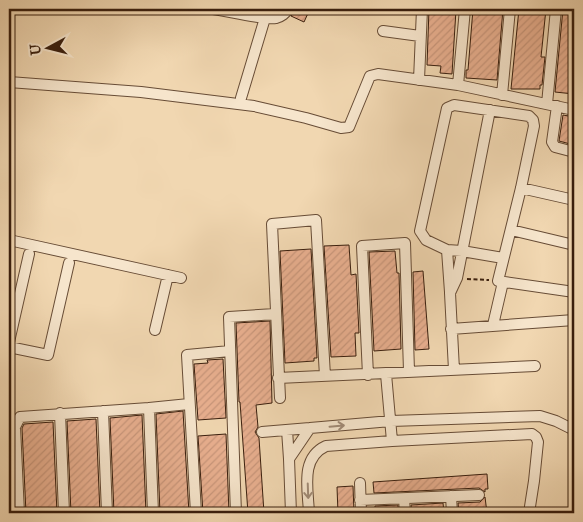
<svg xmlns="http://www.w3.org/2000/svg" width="583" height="522" viewBox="0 0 583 522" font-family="'IM FELL Great Primer',serif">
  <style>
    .building { fill: url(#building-hatch); stroke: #391e0d }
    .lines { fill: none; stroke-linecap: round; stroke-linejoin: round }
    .street-casing { stroke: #674c36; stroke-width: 12 }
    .path { stroke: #391e0d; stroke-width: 2; stroke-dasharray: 4 2.5; stroke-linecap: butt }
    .street { stroke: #f6e5cc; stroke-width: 10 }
    .oneway { stroke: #a18b76 }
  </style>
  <defs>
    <pattern id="building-hatch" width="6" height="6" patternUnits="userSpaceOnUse" patternTransform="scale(1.25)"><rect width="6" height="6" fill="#e8af8f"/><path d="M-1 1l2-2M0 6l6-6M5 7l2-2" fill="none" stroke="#c8967a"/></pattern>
  </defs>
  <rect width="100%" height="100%" fill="#f1d7b1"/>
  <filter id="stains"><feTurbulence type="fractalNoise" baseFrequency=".004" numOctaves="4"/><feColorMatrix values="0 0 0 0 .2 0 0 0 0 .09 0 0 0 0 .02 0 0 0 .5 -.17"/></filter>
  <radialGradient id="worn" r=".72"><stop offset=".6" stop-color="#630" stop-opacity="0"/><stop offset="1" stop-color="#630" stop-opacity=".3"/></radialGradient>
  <path class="building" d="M295,9H310L304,22L291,16Z
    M429,9L456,10L452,74L440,73L441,66L427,65Z
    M473,9H503L497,80L466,78V70H468Z
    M519,9L535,10V9H546L541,57H545L542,85H540V89H511Z
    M563,9H573L570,66H574V94L555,92Z
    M563,115L574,117V145L559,141Z
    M349,245L351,275L356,274L359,333H355L356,356L331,357L324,246Z
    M311,249L317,358H314V361L285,363L280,251Z
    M395,251L397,273H399L401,349L374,351L369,252Z
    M423,271L429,349L415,350L413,272Z
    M270,321L272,403L256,405L258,427L255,432L259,438L264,513H248L240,402H239L236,323Z
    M223,359L226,418L198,420L194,364L208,363L207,360Z
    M183,411L189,513H160L156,414Z
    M142,415L146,513H114L110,418Z
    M96,419L100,513H71L67,421Z
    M53,422L57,513H26L22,428L24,424Z
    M226,434L229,513H203L198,436Z
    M487,474L488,489H485V492L479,488L374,493L373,482Z
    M353,486L354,513H338L337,487Z
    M485,497L487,513H459L458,503L480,502Z
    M443,503L444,513H412L411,505Z
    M398,505V513H375V506Z"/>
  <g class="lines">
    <defs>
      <path id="street" d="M213,9C229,11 261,20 276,18C281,17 286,13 288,9
        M383,31L420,36
        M419,80L422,9
        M9,82L141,92L254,106L306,118L341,128L349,127L370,76L378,74L458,85L574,110
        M458,85L465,9
        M502,95L510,9
        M241,98L265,18
        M547,104L556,9
        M557,106L552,142L555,147L574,152
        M521,188L574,200
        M511,230L574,245
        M9,240L181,278
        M447,250L450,292
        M503,258L462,251L447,250L426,240L420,231L447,108L454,105L529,116L533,120L534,126L521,188L498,281L574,292
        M493,325L503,282
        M451,329L574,320
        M155,330L168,275
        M9,342L29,254
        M9,347L48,355L69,263
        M454,370L450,293L457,278L490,110
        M386,374L392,441
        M368,375L362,246L405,243L409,371
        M278,378L535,366
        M280,398L272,224L316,220L325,376
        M149,408L189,404
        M103,411L107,513
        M60,413L64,513
        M287,430L289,459
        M262,432L310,428
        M360,483L361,513
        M451,496L452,513
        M404,499L405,513
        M360,500L479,495
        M9,511H19
        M19,513L15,427L20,417L149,408L153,513
        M196,513L187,355L230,351
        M236,513L229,317L275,314
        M291,513L289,459L310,428L391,421L540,416L556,421L574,430
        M309,513C308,489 300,458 326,446L392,441L532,434L536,437L538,442L534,481L529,513"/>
    </defs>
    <use href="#street" class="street-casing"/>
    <path class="path" d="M467,279L489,280"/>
    <use href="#street" class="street"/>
  </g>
  <defs><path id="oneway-shaft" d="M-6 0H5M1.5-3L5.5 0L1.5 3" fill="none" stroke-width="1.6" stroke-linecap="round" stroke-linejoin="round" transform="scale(1.25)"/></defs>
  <g class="oneway">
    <use href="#oneway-shaft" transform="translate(337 426) rotate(-5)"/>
    <use href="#oneway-shaft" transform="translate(308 491) rotate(88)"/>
  </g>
  <rect width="583" height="522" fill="none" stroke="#f1d7b1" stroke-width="30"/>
  <rect x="10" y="10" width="563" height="502" fill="none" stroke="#391e0d" stroke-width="2.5"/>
  <rect x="15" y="15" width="553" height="492" fill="none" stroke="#391e0d"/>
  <g transform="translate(48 48) rotate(263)" stroke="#f6e5cc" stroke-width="4" paint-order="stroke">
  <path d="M0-4L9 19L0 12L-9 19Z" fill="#391e0d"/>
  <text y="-8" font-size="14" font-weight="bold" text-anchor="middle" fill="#391e0d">U</text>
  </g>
  <rect width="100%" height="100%" filter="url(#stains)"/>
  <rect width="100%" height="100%" fill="url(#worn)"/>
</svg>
